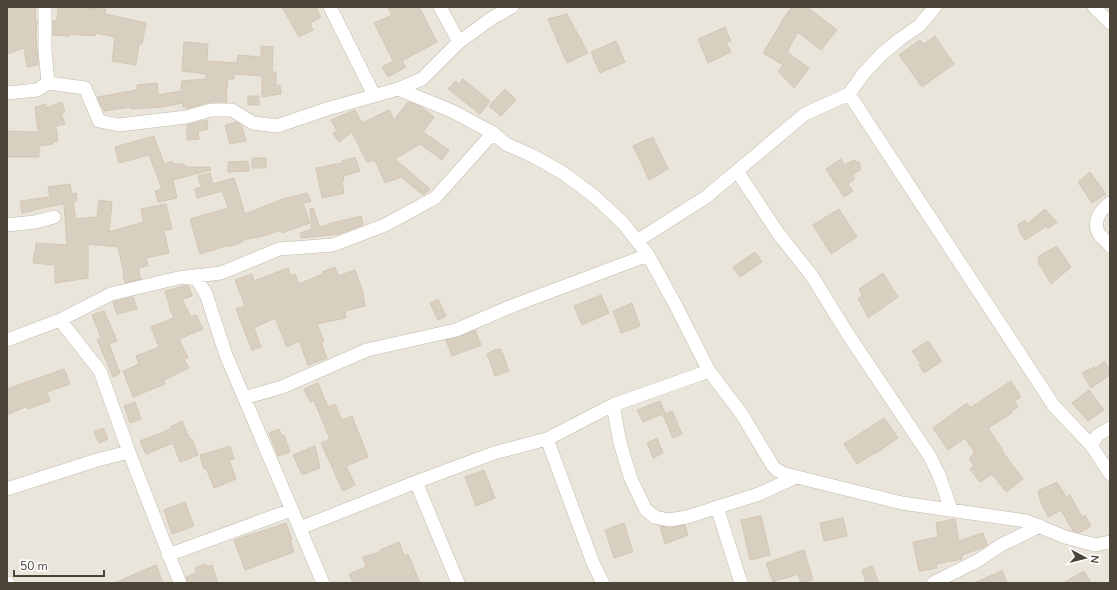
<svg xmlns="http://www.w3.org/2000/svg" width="1117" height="590" viewBox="0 0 1117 590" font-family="'Nunito Sans',sans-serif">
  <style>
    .residential { fill: #eae5da }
    .building { fill: #d8cfc1; stroke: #d3c7b4 }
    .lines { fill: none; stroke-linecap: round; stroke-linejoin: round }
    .minor-casing { stroke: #c2bbae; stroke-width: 14 }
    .minor { stroke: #fff; stroke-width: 13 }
  </style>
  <rect width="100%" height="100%" fill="#f6f3ec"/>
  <path class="residential" d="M7,7H1110V583H7Z"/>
  <path class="building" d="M15,7H36L35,20H37L36,35L38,65L27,67L24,48L7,54V9Z
    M58,7L106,9L105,14L146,23L142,44H139L136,65L112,61L115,37L96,33L95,36L70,34V36L53,35V21H57Z
    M282,7H316L321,17L310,23L313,30L299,37Z
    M388,7H419L437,42L402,61L406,67L388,77L382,67L393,61L374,23L392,15Z
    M792,7H807L837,30L821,50L798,32L787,52L809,68L794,88L778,71L783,65L763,53L783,20H782Z
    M567,14L588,53L567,63L548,19Z
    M725,27L731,41L726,43L731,52L708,63L698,39Z
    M935,36L954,64L922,87L899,55L920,40L924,44Z
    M616,41L625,62L600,73L591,52Z
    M184,42L208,44L207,61L237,63L238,55L261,57V46L273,47L272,72H276V86L280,85L281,94L262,97V76L234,74V79H228L227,88H226L227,102H209L186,109V106L183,107V103L162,107L131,109V107L104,111L97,97L137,90V85L157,83L158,95L181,91L182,81L206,79V74L182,71Z
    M463,79L490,101L480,114L448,89L455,81L459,84Z
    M505,89L516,100L501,116L489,106Z
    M248,96H259V105H248Z
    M62,102L65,112L61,113L65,124L56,126L58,141L53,142V144L39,146V157H7V131L38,132L35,107L46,104V108Z
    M408,102L420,106L434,117L423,132L449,150L442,160L420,144L395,159L430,189L423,195L401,177L385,183L375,160L367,162L352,132L339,142L333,133L337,131L331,120L355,110L362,123L389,110L394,120Z
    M207,120L208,129L198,131L199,139L187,140V125Z
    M237,122L242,126L246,141L230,144L225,125Z
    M154,136L164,164L172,161L173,164H184L185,167H210L211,170L173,180L177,198L158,202L155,191L162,189L149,155L119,163L115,147Z
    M653,137L668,169L649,180L633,146Z
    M355,157L360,171L343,176L344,181H342L344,193L322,198L316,168L343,163L342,161Z
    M252,158H266V168H252Z
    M841,159L845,165L854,160L860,163V170L852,175L855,179L848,184L853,191L844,197L826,169Z
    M248,161L249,171L228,172V162Z
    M1090,172L1106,194L1092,203L1078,182Z
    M210,173L213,184L234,178L245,214L283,199L307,193L311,201L303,203L310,223L282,233L281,230L264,236L243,240V242L229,247V245L200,254L190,219L228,208L222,191L197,198L195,189L201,187L198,176Z
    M70,184L72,194L76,193L77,201L73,202L76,219L97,217L99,200L112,202L109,232L144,222L141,209L166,204L172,229L164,231L169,253L146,258L148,266L138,268L141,279L125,283L123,275L124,274L118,247L88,244V278L55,283V265L33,263L34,254H35L36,243L67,245L64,204L32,210L33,211L22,213L20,201L50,197L48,187Z
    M313,208L320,227L328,225V224L361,216L363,225L339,234L301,238L300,233L312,229L310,209Z
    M839,209L857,237L831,254L813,225Z
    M1045,209L1057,222L1048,229L1047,226L1025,240L1020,233L1018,225L1025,220L1027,224Z
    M1055,247L1058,248L1071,267L1051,284L1038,262L1039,256Z
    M755,252L762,262L740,277L733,267Z
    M335,267L338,276L355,270L363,292L365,306L345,311L346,318L317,324L324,341L321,342L327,358L308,365L299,341L287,347L275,318L254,328L261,347L252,350L236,309L245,306L235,280L252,274L254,281L288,268L291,276L295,274L299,284L323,274L322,272Z
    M883,273L898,297L868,318L858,298L862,296L859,289Z
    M188,285L192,296L182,299L191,317L196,315L203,329L179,339L188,358L184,359L189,368L164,380L165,384L133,397L123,371L139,364L136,356L159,347L151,327L174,318L169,308H170L165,291Z
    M601,295L609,313L582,325L574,306Z
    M133,297L137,309L117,314L113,302Z
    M438,299L446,316L438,320L430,303Z
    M632,303L640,326L621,333L613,311Z
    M104,311L117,341L109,344L120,373L113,377L97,339L101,338L92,315Z
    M475,330L481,345L452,356L446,340L459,337Z
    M928,341L942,361L924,373L919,365L921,364L912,351Z
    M501,349L509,371L495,376L487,354L494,350Z
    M1104,361L1110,370V375L1091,388L1082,373L1094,367L1095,369Z
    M64,369L70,384L47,392L50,401L28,409L27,406L7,415V389Z
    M1011,381L1021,397L1014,401L1018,407L1011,412L1012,413L988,428L1003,450L1002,451L1023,479L1006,492L992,474L980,482L970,469L974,466L969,458L975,453L965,438L948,450L933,428L967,403L970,408Z
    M318,383L328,407L335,404L342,420L352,416L368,457L346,466L355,485L343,491L321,443L330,439L314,400L310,402L304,389Z
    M1089,390L1104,410L1088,421L1072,403Z
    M660,401L665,413L643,422L637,410Z
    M135,402L141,419L130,423L124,406Z
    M672,411L682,434L673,438L663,415Z
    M884,418L898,438L875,454V453L857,464L844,444Z
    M182,421L190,440L192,439L198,455L180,462L173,443L146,454L140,441L171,429L170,427Z
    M103,428L108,439L99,443L94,432Z
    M279,429L282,436L284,435L290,452L278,456L269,433Z
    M657,438L663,453L653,458L647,443Z
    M230,446L234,459L229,460L236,479L214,488L206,468L204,469L200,455Z
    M315,446L320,468L302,475L293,455Z
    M484,470L495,498L476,506L465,477Z
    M1057,482L1066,497L1070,495L1082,517L1085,515L1091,526L1079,533L1073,531L1061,510L1048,517L1041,503L1038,491Z
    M185,502L194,526L172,534L164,510Z
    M761,516L770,555L750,560L741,520Z
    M843,518L847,536L824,541L820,523Z
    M955,519L959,541L983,533L987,545L982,548L962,555V559L936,564L937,568L919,571L913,542L938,537L936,523Z
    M286,523L292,540H290L294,552L245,570L234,540Z
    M624,523L633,552L614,558L605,530Z
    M685,525L688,535L665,544L660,526L670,528Z
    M399,542L404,556L408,554L420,583H353L349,574L366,567L363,557L380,552V550Z
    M804,550L813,580L801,583L798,574L773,582L766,563Z
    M206,564L207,567L212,565L218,583H188L186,577L196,573L195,568Z
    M156,565L163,583H114Z
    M872,566L879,583H867L865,580L862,570Z
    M1002,570L1007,583H974L997,573Z
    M1084,571L1091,583H1063Z"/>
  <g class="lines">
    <defs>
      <path id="minor" d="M45,7V50L48,83L85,88L99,121L119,125L186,117L211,110H232L253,123L277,126L327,109L398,89L422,79L459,42L492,18L512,7
        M330,7L374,95
        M440,7L459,42
        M1094,7L1110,23
        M398,89L452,111L493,133L506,144L533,156L563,173L594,196L623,223L648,255L675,304L709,371L741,413L773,466L777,470L785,474L902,503L1026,521L1065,537L1095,545L1110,542
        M7,93L37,90L48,83
        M849,94L1054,406L1091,445L1110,474
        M737,171L778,233L812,276L849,336L929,455L939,475L951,509
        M1110,203C1100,210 1092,222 1099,234C1102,238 1107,242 1110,246
        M7,225L35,222L54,217
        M637,241L706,197L805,114L849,94L864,73L881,55L900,39L919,26L935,7
        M195,276L206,294L226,355L323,583
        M60,320L100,371L129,452L180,583
        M7,340L60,320L111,294L178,278L221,273L279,249L333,245L385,225L435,198L493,133
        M244,398L282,387L367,350L456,330L512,306L648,255
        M613,405L620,443L631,479L646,510L655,517L669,520L687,517L759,494L796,477
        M547,439L593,563L603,583
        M1091,445L1098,435L1110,428
        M416,482L458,583
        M7,489L97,460L129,452
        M717,507L741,583
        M300,528L416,482L494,453L547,439L613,405L709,371
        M168,555L291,510
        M7,583H8
        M933,583L979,560L1001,545L1040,526"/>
    </defs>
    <use href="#minor" class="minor-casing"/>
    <use href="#minor" class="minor"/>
  </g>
  <rect width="1117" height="590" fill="none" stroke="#4b4439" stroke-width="16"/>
  <g transform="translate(1085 558) rotate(97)" stroke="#ffffff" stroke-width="3" paint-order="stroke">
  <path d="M0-3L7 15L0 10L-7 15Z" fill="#4b4439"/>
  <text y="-6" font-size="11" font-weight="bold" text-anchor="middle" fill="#4b4439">N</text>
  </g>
  <path d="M14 570v6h90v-6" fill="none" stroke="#4b4439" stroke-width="2"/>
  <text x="20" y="570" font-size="12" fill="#4b4439" stroke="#ffffff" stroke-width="3" paint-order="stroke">50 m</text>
</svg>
